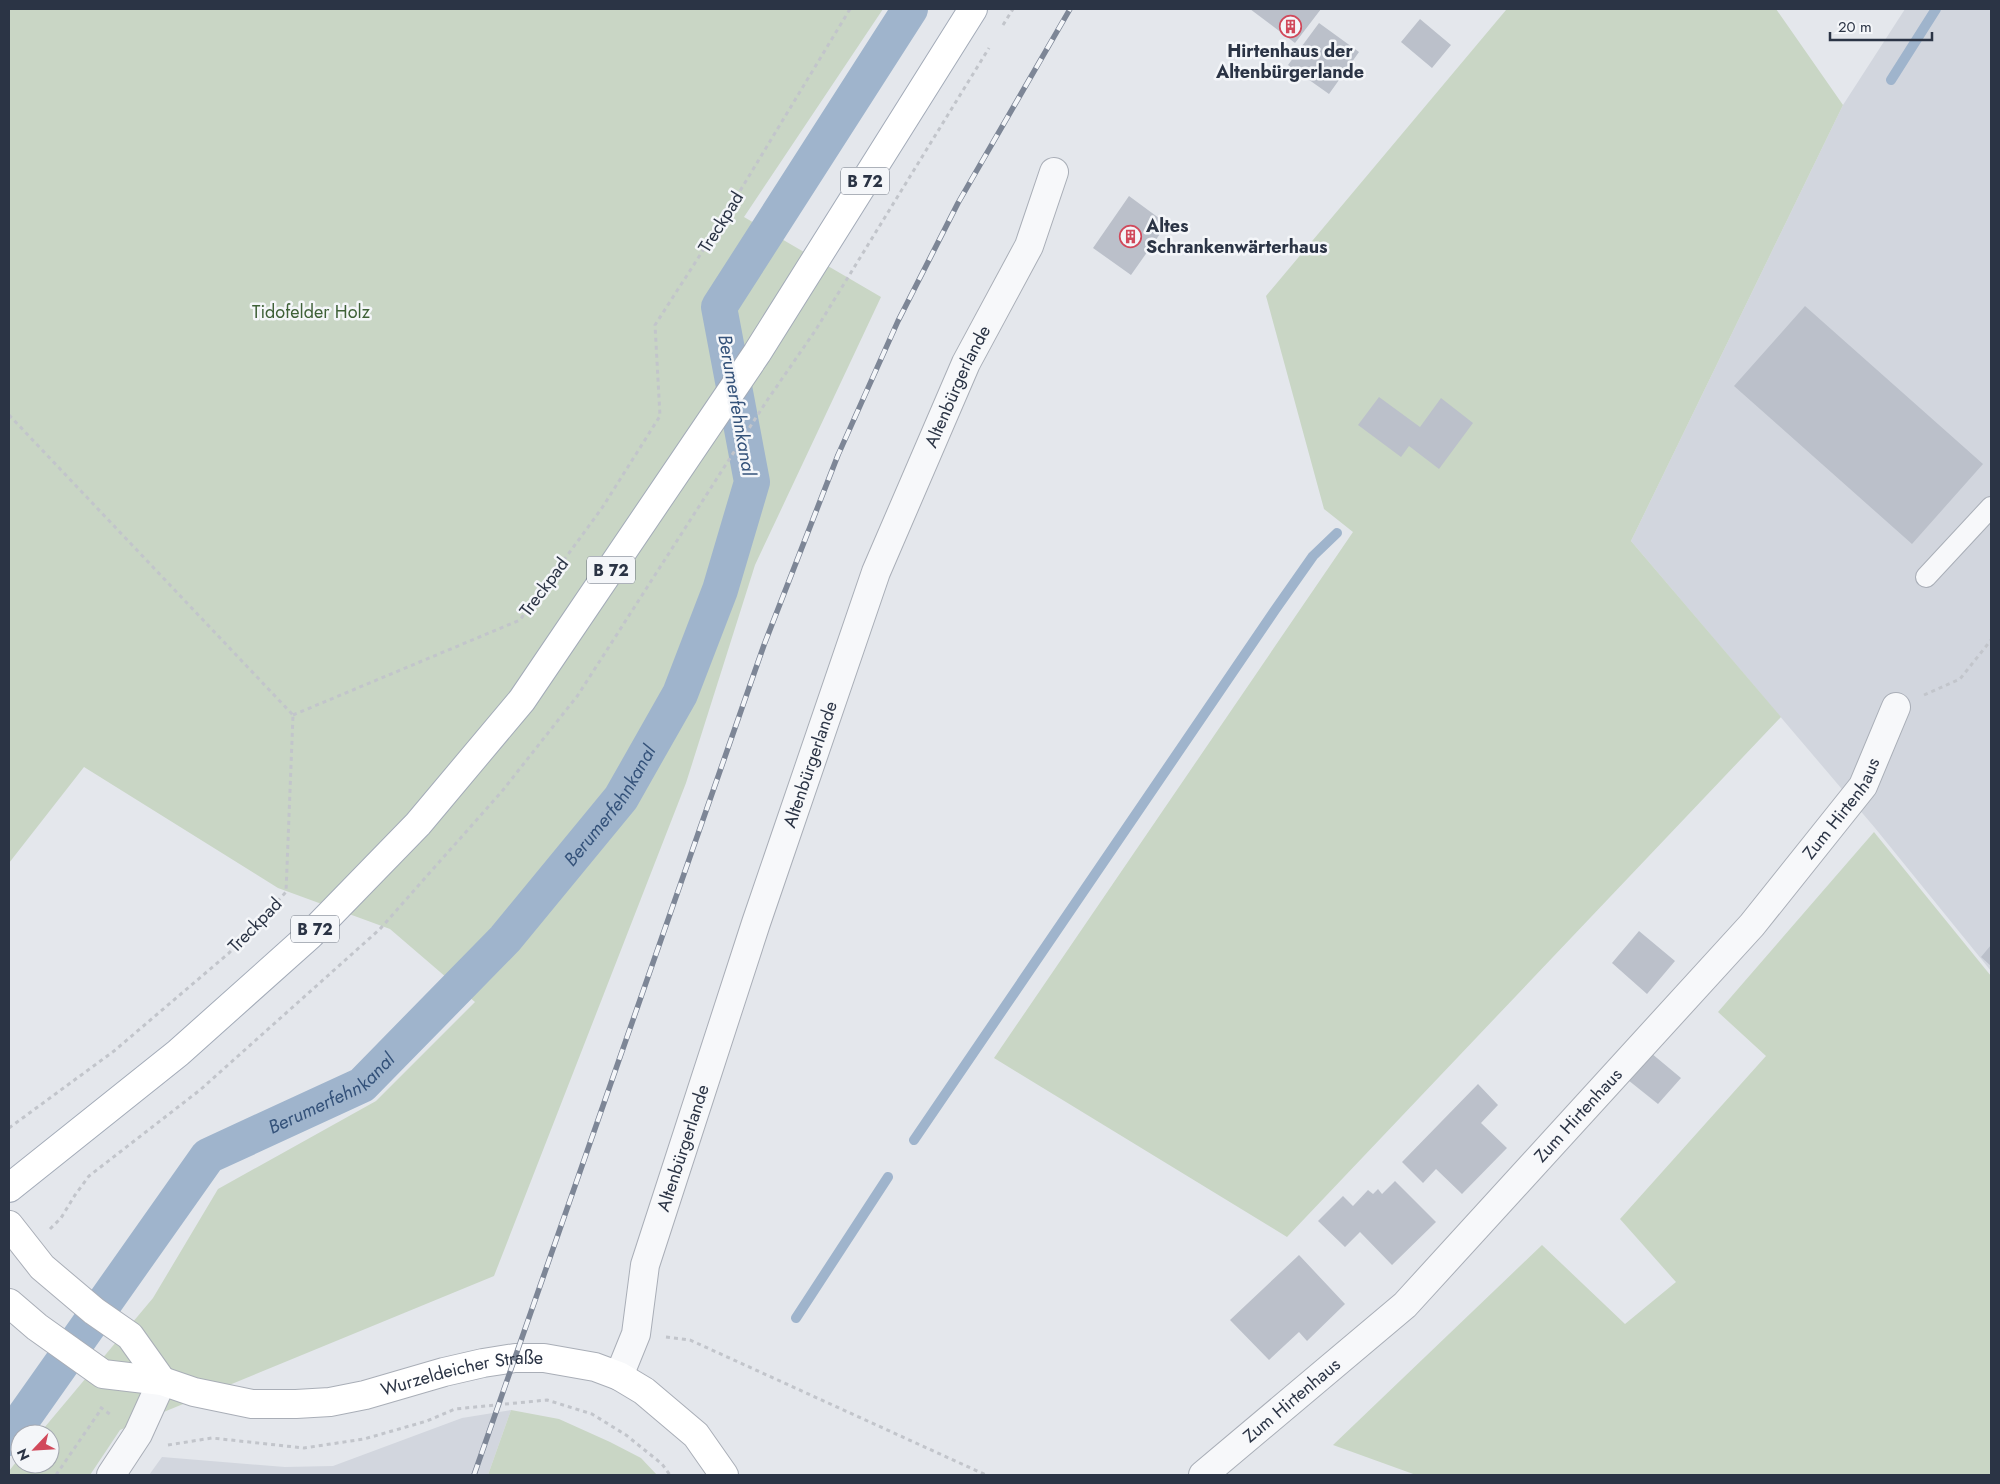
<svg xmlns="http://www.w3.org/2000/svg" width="2000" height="1484" viewBox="0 0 2000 1484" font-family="Jost,sans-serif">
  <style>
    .built { fill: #d2d6de }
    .green { fill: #c9d6c5 }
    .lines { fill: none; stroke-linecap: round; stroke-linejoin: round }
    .stream { stroke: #9fb4cc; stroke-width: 10 }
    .canal { stroke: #9fb4cc; stroke-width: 36 }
    .building { fill: #bbc0ca }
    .service-casing { stroke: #a9aeb7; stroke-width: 22 }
    .minor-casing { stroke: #a9aeb7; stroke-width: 30 }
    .secondary-casing { stroke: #a9aeb7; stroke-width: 30 }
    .primary-casing { stroke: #a3abb8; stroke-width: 30 }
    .path { stroke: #c2c5cb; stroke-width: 3; stroke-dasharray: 4 4; stroke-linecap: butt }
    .service { stroke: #f7f8fa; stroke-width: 20 }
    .minor { stroke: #f7f8fa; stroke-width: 28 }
    .secondary { stroke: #fff; stroke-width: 28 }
    .primary { stroke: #fff; stroke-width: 28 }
    .rail-casing { stroke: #7d8696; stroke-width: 5.5 }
    .rail { stroke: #f4f6f9; stroke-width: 4; stroke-dasharray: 11; stroke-linecap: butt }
    .labels { text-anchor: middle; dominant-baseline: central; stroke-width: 5; stroke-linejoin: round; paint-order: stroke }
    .shield { fill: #f4f6f9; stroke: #676e7b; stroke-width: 1 }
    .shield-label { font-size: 16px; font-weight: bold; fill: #2b3445 }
    .poi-label { font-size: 18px; font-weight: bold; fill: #2b3445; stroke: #f4f6f9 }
    .street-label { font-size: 18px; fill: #2b3445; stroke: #f4f6f9 }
    .park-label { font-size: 18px; fill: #3f6138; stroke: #f4f6f9 }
    .water-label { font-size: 19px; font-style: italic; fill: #34527a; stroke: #f4f6f9 }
  </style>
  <rect width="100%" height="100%" fill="#e4e7ec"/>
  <path class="built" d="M1905,9H1991V971L1875,828L1631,541L1843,105Z
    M511,1410L488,1475H149L162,1457L285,1467L333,1466L462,1418Z"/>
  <path class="green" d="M9,9H883L744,217L881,297L755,565L686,783L494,1276L120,1430L90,1475H9V1471L20,1457V1464H50V1434H39L153,1298L218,1189L376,1101L475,1002L390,929L278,888L84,767L9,863Z
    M1505,9H1776L1843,105L1631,541L1781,717L1287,1237L994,1058L1353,532L1324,509L1266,296L1506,10Z
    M1874,832L1991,976V1475H1416L1333,1445L1542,1245L1625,1324L1676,1282L1620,1219L1766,1056L1718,1012Z
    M511,1410L559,1419L610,1442L641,1458L657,1475H488Z"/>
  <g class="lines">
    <path class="stream" d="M1891,80L1936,9
      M914,1140L1275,610L1313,556L1337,533
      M796,1318L888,1177"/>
    <path class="canal" id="s1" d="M9,1438L208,1156L362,1085L505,939L621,798L680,694L720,590L752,482L719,307L910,9"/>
  </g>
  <path class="building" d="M1250,9H1321L1295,43Z
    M1420,19L1451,45L1432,68L1401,42Z
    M1319,23L1359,52L1329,94L1288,65Z
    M1129,196L1167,224L1131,275L1093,248Z
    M1805,306L1983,464L1912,544L1734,386Z
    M1379,397L1420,427L1441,398L1473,423L1439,469L1409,446L1401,457L1358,425Z
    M1639,931L1675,961L1647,994L1612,963Z
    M1991,945V966L1981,957Z
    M1651,1053L1681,1078L1658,1104L1628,1080Z
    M1478,1084L1498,1105L1481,1123L1507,1148L1462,1194L1436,1169L1423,1183L1402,1162Z
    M1395,1181L1436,1222L1392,1265L1360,1232L1345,1247L1318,1221L1343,1196L1353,1206L1368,1190L1373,1194L1378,1189L1382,1194Z
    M1299,1255L1345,1304L1307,1341L1299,1332L1269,1360L1230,1320Z"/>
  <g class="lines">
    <defs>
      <path id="service" d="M1926,577L1991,507"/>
      <g id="minor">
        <path id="s2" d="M619,1376L636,1334L645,1265L756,923L876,572L966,363L1029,246L1054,172"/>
        <path d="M111,1475L138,1434L162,1381"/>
        <path id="s3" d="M1203,1475L1405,1305L1752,925L1863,786L1896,707"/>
      </g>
      <g id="secondary">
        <path d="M9,1225L42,1267L94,1311L130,1336L162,1381"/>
        <path id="s4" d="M9,1303L37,1327L103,1374L162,1381L194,1392L252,1404H296L330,1402L365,1395L444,1372L483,1363L515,1358H544L595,1367L619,1376L644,1391L696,1435L724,1475"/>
      </g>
      <path id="primary" d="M9,1188L178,1053L310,935L418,824L522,700L757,353L973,9"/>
    </defs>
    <use href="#service" class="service-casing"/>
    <use href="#minor" class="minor-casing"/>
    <use href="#secondary" class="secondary-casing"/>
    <use href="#primary" class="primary-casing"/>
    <path class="path" d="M1003,25L1013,9
      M9,415L293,715
      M1924,695L1960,679L1991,640
      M293,715L520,620L602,508L660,416L655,325L720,224L850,9
      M9,1128L114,1051L229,953L286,892L293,715
      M50,1229L61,1218L75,1195L89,1176L200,1090L380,929L503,790L578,695L766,402L815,331L989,48
      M666,1337L690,1340L986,1475
      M100,1407L111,1415
      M168,1445L212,1438L304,1448L364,1439L427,1421L455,1409L547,1400L592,1414L626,1435L662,1464L670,1475
      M56,1475L102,1408"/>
    <use href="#service" class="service"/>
    <use href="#minor" class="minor"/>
    <use href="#secondary" class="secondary"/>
    <use href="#primary" class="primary"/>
    <defs>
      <path id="rail" d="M474,1475L764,645L838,455L898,321L958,203L1070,9"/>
    </defs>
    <use href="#rail" class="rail-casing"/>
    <use href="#rail" class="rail"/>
  </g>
  <defs>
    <symbol id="building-ring" viewBox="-11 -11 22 22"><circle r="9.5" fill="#f4f6f9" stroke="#d1495b" stroke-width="1.5"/><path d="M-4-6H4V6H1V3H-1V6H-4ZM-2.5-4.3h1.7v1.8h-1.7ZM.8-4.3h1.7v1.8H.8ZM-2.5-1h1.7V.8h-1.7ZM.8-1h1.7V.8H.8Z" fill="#d1495b"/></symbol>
  </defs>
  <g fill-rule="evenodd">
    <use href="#building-ring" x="1278" y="14" width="25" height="25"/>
    <use href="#building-ring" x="1118" y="224" width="25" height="25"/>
  </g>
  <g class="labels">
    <g class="shield">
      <rect x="841" y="167.5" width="48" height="27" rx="4"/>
      <rect x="587" y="556.5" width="48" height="27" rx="4"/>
      <rect x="291" y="915.5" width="48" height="27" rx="4"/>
    </g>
    <g class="shield-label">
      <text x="865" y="181">B 72</text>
      <text x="611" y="570">B 72</text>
      <text x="315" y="929">B 72</text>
    </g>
    <g class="poi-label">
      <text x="1290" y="51">Hirtenhaus der<tspan x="1290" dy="21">Altenbürgerlande</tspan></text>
      <text x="1146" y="226" text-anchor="start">Altes<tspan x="1146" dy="21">Schrankenwärterhaus</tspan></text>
    </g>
    <g class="street-label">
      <text transform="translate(721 222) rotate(-58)">Treckpad</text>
      <text stroke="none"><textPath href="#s2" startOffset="1048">Altenbürgerlande</textPath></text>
      <text transform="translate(544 587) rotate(-53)">Treckpad</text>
      <text stroke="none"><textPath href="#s2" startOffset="642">Altenbürgerlande</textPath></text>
      <text stroke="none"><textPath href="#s3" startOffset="926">Zum Hirtenhaus</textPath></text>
      <text transform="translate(255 925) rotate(-46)">Treckpad</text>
      <text stroke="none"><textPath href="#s3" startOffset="521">Zum Hirtenhaus</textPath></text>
      <text stroke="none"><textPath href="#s2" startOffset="238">Altenbürgerlande</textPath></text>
      <text stroke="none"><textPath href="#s4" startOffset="484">Wurzeldeicher Straße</textPath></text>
      <text stroke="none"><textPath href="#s3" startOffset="116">Zum Hirtenhaus</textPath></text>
    </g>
    <g class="park-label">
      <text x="311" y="312">Tidofelder Holz</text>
    </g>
    <g class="water-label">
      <text transform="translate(737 405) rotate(80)">Berumerfehnkanal</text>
      <text stroke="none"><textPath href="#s1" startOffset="889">Berumerfehnkanal</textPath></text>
      <text stroke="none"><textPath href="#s1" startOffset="484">Berumerfehnkanal</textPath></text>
    </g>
  </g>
  <rect width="2000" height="1484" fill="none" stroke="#2b3445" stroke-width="20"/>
  <g transform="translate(35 1449) rotate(245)"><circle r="24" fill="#f4f6f9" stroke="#a4a8b1"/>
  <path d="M0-4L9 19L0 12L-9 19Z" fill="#d1495b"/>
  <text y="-8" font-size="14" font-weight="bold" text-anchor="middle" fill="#2b3445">N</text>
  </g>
  <path d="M1830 32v8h102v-8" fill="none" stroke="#2b3445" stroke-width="2.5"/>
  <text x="1838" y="32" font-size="15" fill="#2b3445" stroke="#f4f6f9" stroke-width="4" paint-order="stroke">20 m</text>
</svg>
